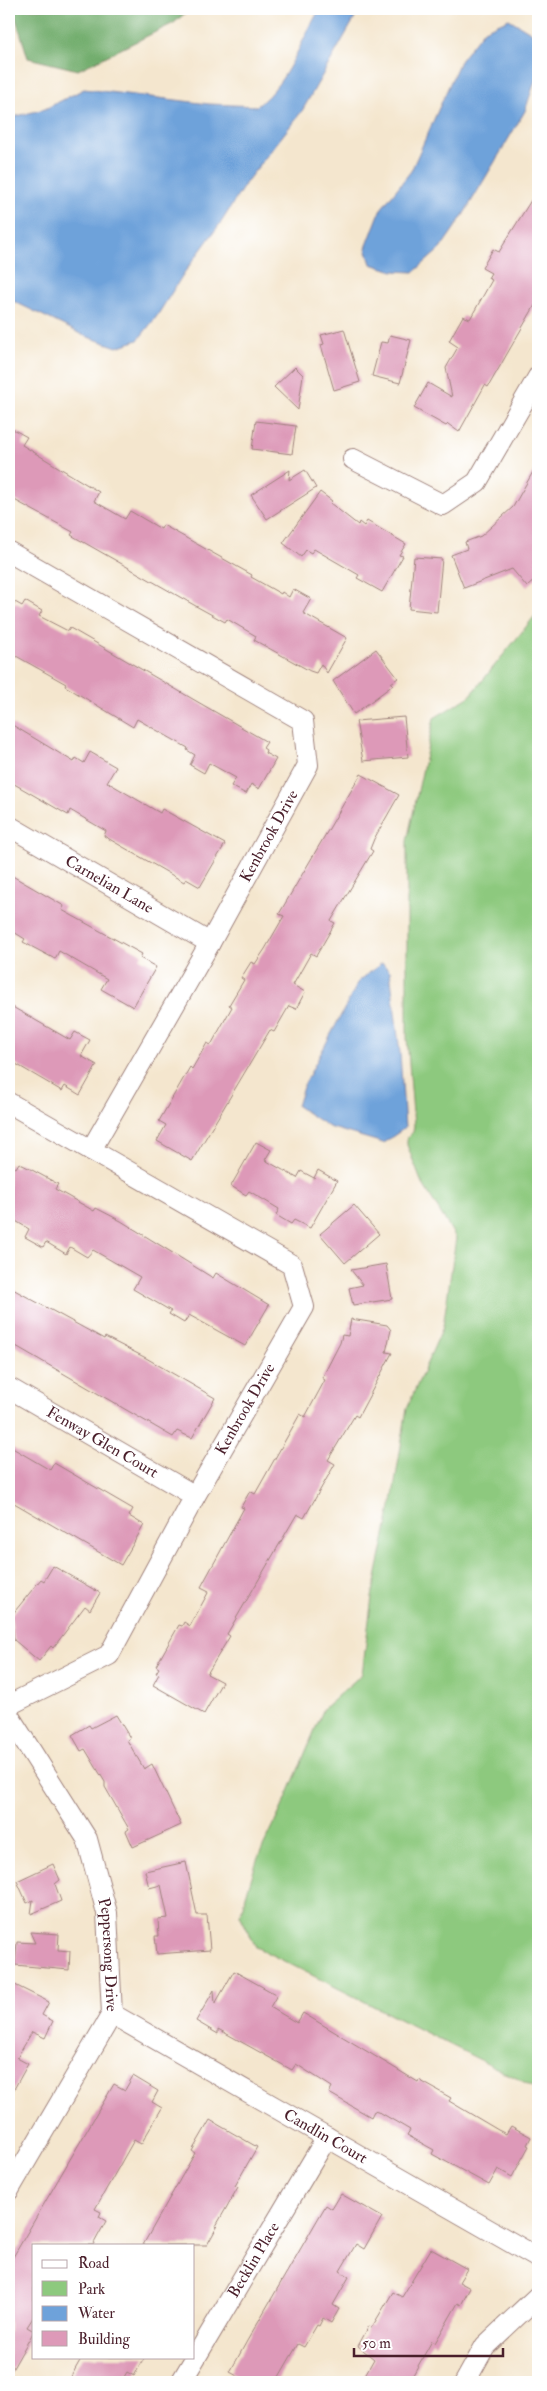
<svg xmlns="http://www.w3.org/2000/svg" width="547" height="2391" viewBox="0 0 547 2391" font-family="'IM FELL Double Pica',serif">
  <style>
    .green { fill: #8dc97e; stroke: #6c7454 }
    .forest { fill: #72ad6d; stroke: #5e664c }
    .water { fill: #6ea2da; stroke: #5c6082 }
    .building { fill: #dd99b8 }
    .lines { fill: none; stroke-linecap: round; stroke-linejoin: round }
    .minor-casing { stroke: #9f827c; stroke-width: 22 }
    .minor { stroke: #fff; stroke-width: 20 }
    .labels { text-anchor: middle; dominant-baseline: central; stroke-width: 4; stroke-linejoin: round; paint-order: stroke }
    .street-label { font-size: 16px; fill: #4a1f2b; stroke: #fff }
  </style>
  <rect width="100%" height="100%" fill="#fff"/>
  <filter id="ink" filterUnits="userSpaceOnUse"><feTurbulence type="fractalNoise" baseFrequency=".02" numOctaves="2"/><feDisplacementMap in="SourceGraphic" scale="10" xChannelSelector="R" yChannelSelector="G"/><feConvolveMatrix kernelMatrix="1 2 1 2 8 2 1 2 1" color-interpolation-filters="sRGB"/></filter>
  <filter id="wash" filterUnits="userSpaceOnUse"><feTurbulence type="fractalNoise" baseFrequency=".0096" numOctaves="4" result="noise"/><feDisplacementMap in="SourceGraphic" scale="20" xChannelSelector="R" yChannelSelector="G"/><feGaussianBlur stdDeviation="1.12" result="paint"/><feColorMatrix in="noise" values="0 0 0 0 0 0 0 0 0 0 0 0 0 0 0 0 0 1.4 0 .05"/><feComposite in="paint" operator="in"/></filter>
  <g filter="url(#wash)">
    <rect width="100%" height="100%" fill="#f4e6ce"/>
    <path class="green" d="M538,612V2089L256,1947L240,1915L257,1860L285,1801L324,1708L362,1674L372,1597L392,1502L407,1408L443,1327L456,1238L421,1181L407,1145V1138L413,1132L414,1126L407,1038V841L434,718L470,696Z"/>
    <path class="forest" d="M13,9H190L174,23L78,70L28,58Z"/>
    <path class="water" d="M320,9H360L302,111L247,181L222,221L184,273L157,316L138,340L117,347L85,336L9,299V118L45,109L84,89L209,104L257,106C290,80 299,43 320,9Z
      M509,19L532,33L538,42V72L525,111L462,217L440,249L414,272L393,271L371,264L366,248L381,209L411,171L460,61L484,30Z
      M382,963L390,971L400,1053L405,1128L383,1143L329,1127L297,1106L303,1087L359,981Z"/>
    <g id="blocks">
      <path class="building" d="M538,189V300L488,387L485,385L459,432L448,424L446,426L414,408L428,383L452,397L446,368L458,347L449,341L463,316L470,319L492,280L488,278L491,273L482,268L493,249L499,252Z
        M344,329L360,382L334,390L321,345L324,344L321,335Z
        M390,335L411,340L400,383L372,376L381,342L388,343Z
        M295,367L303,375L298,410L274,387Z
        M256,421L296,426L292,454L252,449Z
        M9,427L27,437L22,445L99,492L94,501L125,519L130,511L161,529L163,525L252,575L251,577L281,594L282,592L289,597L293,589L311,599L303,613L347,638L327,673L321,664L316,673L310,671L254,640L256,636L227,619L225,622L194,605L71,535L73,532L9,497Z
        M538,463V577L527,587L512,569L464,588L451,555L467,549L465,542L481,536L513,507Z
        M290,470L289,480L305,470L316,488L267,519L251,495Z
        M320,492L332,501L330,503L358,525L359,522L364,526L367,521L406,544L399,555L403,556L382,592L357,578L359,575L314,549L311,553L306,550L301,557L283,543Z
        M414,557L442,559L437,612L409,609Z
        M25,601L42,611L39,616L68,631L70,628L267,742L263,748L266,750L265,753L276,759L259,789L251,784L246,794L231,786L236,778L209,763L204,773L190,765L195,755L187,750L188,748L137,719L133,727L65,686L66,684L9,652V613L15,602L22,606Z
        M376,649L398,678L391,683L393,685L354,714L333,681Z
        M404,717L408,757L363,761L356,721Z
        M9,723L74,762L76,758L84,763L90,752L116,767L107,782L160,813L162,809L225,844L200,887L186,879L184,882L104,836L106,831L70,810L68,815L9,781Z
        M361,774L399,795L374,839L370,849L373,851L331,921L335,923L316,956L311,953L293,985L305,992L296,1009L289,1006L274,1032L270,1030L192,1161L157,1141L166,1125L159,1121L190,1067L192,1069L207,1043L211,1045L232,1007L229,1005L244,980L241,978L251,962L255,964L265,949L284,916L279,914Z
        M9,874L64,906L62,910L142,954L140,958L156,967L133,1007L101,989L107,979L59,951L55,959L23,942L25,939L9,929Z
        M9,1005L70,1040L75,1032L90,1040L81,1056L97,1065L80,1095L65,1086L62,1091L9,1060Z
        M256,1142L271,1150L265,1160L297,1178L301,1171L314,1178L318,1170L337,1181L310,1228L294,1220L291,1224L276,1215L279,1209L249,1191L246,1195L231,1186Z
        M19,1163L58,1184L55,1189L94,1211L96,1208L121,1221L213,1278L216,1273L269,1305L245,1346L189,1315L184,1323L169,1314L171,1311L133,1289L140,1277L93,1250L87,1257L70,1247L66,1254L46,1242L43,1247L25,1237L29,1229L9,1217V1164L16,1168Z
        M354,1205L379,1234L345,1263L320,1234Z
        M386,1264L392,1299L353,1305L349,1288L363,1285L351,1270Z
        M9,1287L104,1339L105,1337L146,1358L215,1398L192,1438L177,1431L173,1437L9,1342Z
        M351,1319L387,1325L391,1330L386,1352L392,1353L358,1417L355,1415L328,1460L335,1464L304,1518L297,1514L227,1634L230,1636L207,1674L222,1682L204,1714L153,1685L159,1674L156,1673L159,1668L156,1666L179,1625L182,1626L184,1622L190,1626L209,1591L201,1587L244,1508L241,1507L250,1491L255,1494L300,1414L305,1417L325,1380L322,1378L340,1343L342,1335L348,1336Z
        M9,1446L50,1470L54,1463L133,1509L129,1516L144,1525L121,1565L9,1500Z
        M53,1566L100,1593L90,1610L85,1606L53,1648L51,1646L39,1661L14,1640L11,1616L41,1579L44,1581Z
        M116,1715L130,1738L127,1740L144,1769L152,1764L181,1825L133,1847L126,1831L129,1829L105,1787V1782L85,1749L81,1751L72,1735L89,1725L91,1728Z
        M186,1862L197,1915H207L210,1950L157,1954L155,1936H159L158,1919L168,1918L161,1885L149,1888L145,1871Z
        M53,1864L60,1880L55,1884L61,1901L31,1914L33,1900L27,1903L17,1881Z
        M30,1932L59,1934L58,1950L70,1951L69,1970L15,1965L17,1942L35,1943Z
        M234,1971L277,1995L270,2007L297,2023L303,2013L418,2082L419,2080L451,2098L449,2101L498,2130L506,2134L511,2126L531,2137L527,2145L529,2146L512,2177L498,2169L489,2185L432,2154L434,2150L407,2135L410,2130L381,2113L374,2111L371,2117L329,2093L332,2087L296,2064L292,2070L218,2029V2034L196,2021L214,1990L215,2004Z
        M9,1982L49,2002L42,2015L53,2021L45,2038L32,2032L17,2058L28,2064L9,2098Z
        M133,2076L158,2091L152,2102L162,2108L141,2144L134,2140L95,2209L101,2212L99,2217L106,2221L93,2245H34V2316L27,2327L34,2331L9,2375V2264L114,2084L125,2090Z
        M210,2120L257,2147L235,2186L238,2187L216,2226L217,2227L207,2245H143L195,2153L192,2151Z
        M341,2194L382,2217L364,2249L356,2244L340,2271L349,2277L333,2305L339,2309L331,2323L323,2318L319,2326L317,2325L304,2347L298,2344L276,2382H236L239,2377L230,2372L247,2341L326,2205L332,2209Z
        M431,2249L467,2269L459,2282L470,2288L461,2305L458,2303L435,2343L432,2341L409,2382H361L374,2359L358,2346L369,2326L372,2327L393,2292L402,2297Z
        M82,2357H145L134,2376L127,2372L121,2382H68Z"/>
    </g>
  </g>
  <g filter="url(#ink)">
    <use href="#blocks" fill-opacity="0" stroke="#9f827c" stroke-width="1"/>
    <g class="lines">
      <defs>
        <g id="minor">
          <path d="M353,459L443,505L477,482L538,377"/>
          <path d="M9,552L303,721L308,765L210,943L91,1150"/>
          <path id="s1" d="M9,826L210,943"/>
          <path d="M9,1103L292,1265L304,1307L195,1496L109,1655L9,1705"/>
          <path id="s2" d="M9,1388L195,1496"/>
          <path id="s3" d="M9,1716L87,1839L107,1913L112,2014L9,2190"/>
          <path id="s4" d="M112,2014L538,2258"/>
          <path id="s5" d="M181,2382L327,2137"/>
          <path d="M465,2382L485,2346L538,2296"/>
        </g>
      </defs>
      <use href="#minor" class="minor-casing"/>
      <use href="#minor" class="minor"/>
    </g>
  </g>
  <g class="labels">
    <g class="street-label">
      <text transform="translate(269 836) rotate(-61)">Kenbrook Drive</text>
      <text stroke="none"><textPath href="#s1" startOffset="116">Carnelian Lane</textPath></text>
      <text transform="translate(245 1409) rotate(-60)">Kenbrook Drive</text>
      <text stroke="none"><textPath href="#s2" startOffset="108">Fenway Glen Court</textPath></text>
      <text stroke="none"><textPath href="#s3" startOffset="264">Peppersong Drive</textPath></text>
      <text stroke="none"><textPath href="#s4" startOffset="246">Candlin Court</textPath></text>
      <text stroke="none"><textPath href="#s5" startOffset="142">Becklin Place</textPath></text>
    </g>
  </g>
  <rect width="547" height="2391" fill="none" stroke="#fff" stroke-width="30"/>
  <rect x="32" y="2244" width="162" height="115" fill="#ffffff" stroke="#b7a5aa"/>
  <rect x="42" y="2260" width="25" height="8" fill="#ffffff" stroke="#b7a5aa"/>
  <text x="78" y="2268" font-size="15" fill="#4a1f2b">Road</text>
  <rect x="42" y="2281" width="25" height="15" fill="#8dc97e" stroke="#b7a5aa"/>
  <text x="78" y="2294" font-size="15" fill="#4a1f2b">Park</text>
  <rect x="42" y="2306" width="25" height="15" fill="#6ea2da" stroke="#b7a5aa"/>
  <text x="78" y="2318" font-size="15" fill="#4a1f2b">Water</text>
  <rect x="42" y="2331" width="25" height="15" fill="#dd99b8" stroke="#b7a5aa"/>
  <text x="78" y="2344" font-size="15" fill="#4a1f2b">Building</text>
  <path d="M354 2348v8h149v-8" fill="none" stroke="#4a1f2b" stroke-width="2.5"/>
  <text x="362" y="2348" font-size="15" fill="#4a1f2b" stroke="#ffffff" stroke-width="4" paint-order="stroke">50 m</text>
</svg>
